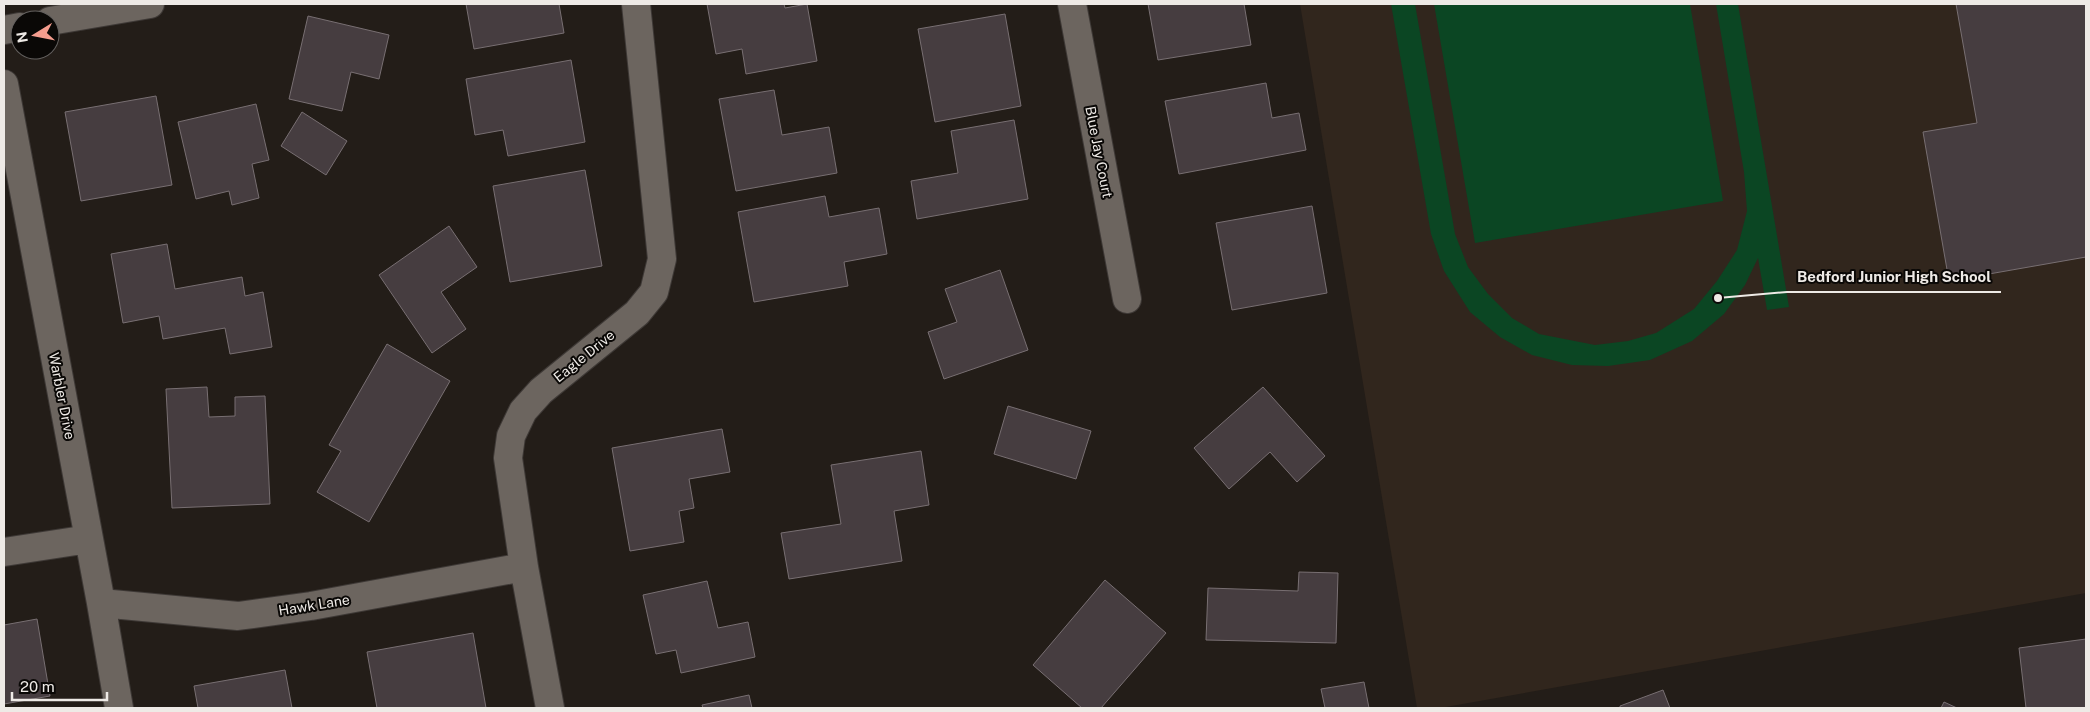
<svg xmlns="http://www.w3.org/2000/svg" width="2090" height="712" viewBox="0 0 2090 712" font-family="'Public Sans',sans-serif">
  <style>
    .built { fill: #31261d }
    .green { fill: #0b4623 }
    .building { fill: #463d40; stroke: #786f72 }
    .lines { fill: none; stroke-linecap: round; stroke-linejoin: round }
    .minor-casing { stroke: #3e3936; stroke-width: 30 }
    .minor { stroke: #6c655f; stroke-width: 28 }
    .labels { text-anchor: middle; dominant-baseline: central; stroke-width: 4; stroke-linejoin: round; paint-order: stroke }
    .street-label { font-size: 14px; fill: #eeeae6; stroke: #0a0806 }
    .leader { fill: none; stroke: #eeeae6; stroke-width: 2 }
    .callout-dot { fill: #eeeae6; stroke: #0a0806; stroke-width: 2 }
    .callout-label { font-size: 15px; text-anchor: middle; font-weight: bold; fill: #eeeae6; stroke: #0a0806; stroke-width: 4; stroke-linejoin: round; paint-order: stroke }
  </style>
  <rect width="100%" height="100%" fill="#231d18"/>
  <path class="built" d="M1300,4H2086V593L1440,708H1417Z"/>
  <path class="green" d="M1391,4H1415L1455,234L1468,267L1488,294L1512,318L1539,334L1595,345L1628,341L1656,333L1694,309L1717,281L1737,250L1747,211L1744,172L1716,4H1738L1789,307L1767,310L1758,258L1745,285L1724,314L1692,341L1650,360L1608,366L1572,365L1532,355L1500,337L1470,312L1444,271L1431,234Z
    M1434,4H1690L1723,201L1475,243Z"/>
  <path class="building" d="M466,4H559L564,33L474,49Z
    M707,4H784L785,8L807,4L817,61L746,74L742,49L716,54Z
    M1148,4H1244L1251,45L1158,60Z
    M1956,4H2086V257L1949,281L1923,132L1977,123Z
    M1005,14L1021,106L935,122L918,29Z
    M308,16L389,35L379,79L351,72L342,111L289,99Z
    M571,60L585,142L508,156L503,130L475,135L466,79Z
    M1266,83L1272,118L1299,113L1306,150L1179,174L1165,101Z
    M774,90L782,135L829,127L837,173L736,191L719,99Z
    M156,96L172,185L81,201L65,112Z
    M256,104L269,160L252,164L259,198L232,205L229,191L196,199L178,122Z
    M302,112L347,141L326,175L281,146Z
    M1014,120L1028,199L917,219L911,181L958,173L951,131Z
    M585,170L602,266L510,282L493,186Z
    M825,196L829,217L879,208L887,254L844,262L848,286L754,302L738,212Z
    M1312,206L1327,293L1232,310L1216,223Z
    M449,226L477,267L441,292L466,329L432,353L379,275Z
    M167,244L175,289L242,277L245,296L263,292L272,347L230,354L225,328L163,339L159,316L123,323L111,254Z
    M1000,270L1028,350L944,379L928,332L957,322L945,289Z
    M387,344L450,381L369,522L317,492L341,451L329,445Z
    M207,387L209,417L235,416V397L265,396L270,504L172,508L166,389Z
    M1263,387L1325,456L1297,482L1270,452L1229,489L1194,448Z
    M1008,406L1091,431L1076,479L994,454Z
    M722,429L730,472L689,479L694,508L679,511L684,542L630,551L612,448Z
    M921,451L929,505L894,511L902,561L789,579L781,533L841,524L831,465Z
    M1299,572L1338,573L1336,643L1206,640L1208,588L1298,591Z
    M1105,580L1166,633L1101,708H1082L1033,665Z
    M707,581L718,628L748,622L755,657L681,673L676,650L656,654L643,595Z
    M37,619L50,696L4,704V625Z
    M473,633L486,708H377L367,652Z
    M2086,639V708H2026L2019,648Z
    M285,670L292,708H198L194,686Z
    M1364,682L1369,708H1325L1321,689Z
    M1663,690L1670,708H1620V706Z
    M749,695L752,708H703L702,705Z
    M1944,702L1957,708H1941Z"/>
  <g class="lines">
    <defs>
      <path id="minor" d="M1072,4L1127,299
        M50,21L150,4
        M4,30L20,27
        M4,84L101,603L119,708
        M4,552L89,539
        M101,603L238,616L311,606L524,567
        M550,708L524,567L508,458L511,436L523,411L541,391L637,313L654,292L662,259L636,4"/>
    </defs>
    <use href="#minor" class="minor-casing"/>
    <use href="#minor" class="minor"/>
  </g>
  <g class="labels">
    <g class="street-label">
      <text transform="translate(1099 152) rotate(79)">Blue Jay Court</text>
      <text transform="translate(584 356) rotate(-39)">Eagle Drive</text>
      <text transform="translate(62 396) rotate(79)">Warbler Drive</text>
      <text transform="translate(314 605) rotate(-9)">Hawk Lane</text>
    </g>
  </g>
  <path class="leader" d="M1718 298L1787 292H2001"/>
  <circle class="callout-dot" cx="1718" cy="298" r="5"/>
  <g class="callout-label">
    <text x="1894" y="282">Bedford Junior High School</text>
  </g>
  <rect width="2090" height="712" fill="none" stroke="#eeeae6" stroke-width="10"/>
  <g transform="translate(35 35) rotate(260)"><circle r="24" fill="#0a0806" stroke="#656260"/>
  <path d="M0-4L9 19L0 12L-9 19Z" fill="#f59d8e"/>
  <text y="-8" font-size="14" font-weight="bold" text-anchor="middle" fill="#eeeae6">N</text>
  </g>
  <path d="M12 692v8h95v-8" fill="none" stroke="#eeeae6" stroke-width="2.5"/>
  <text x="20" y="692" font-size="15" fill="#eeeae6" stroke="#0a0806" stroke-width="4" paint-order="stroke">20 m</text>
</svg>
